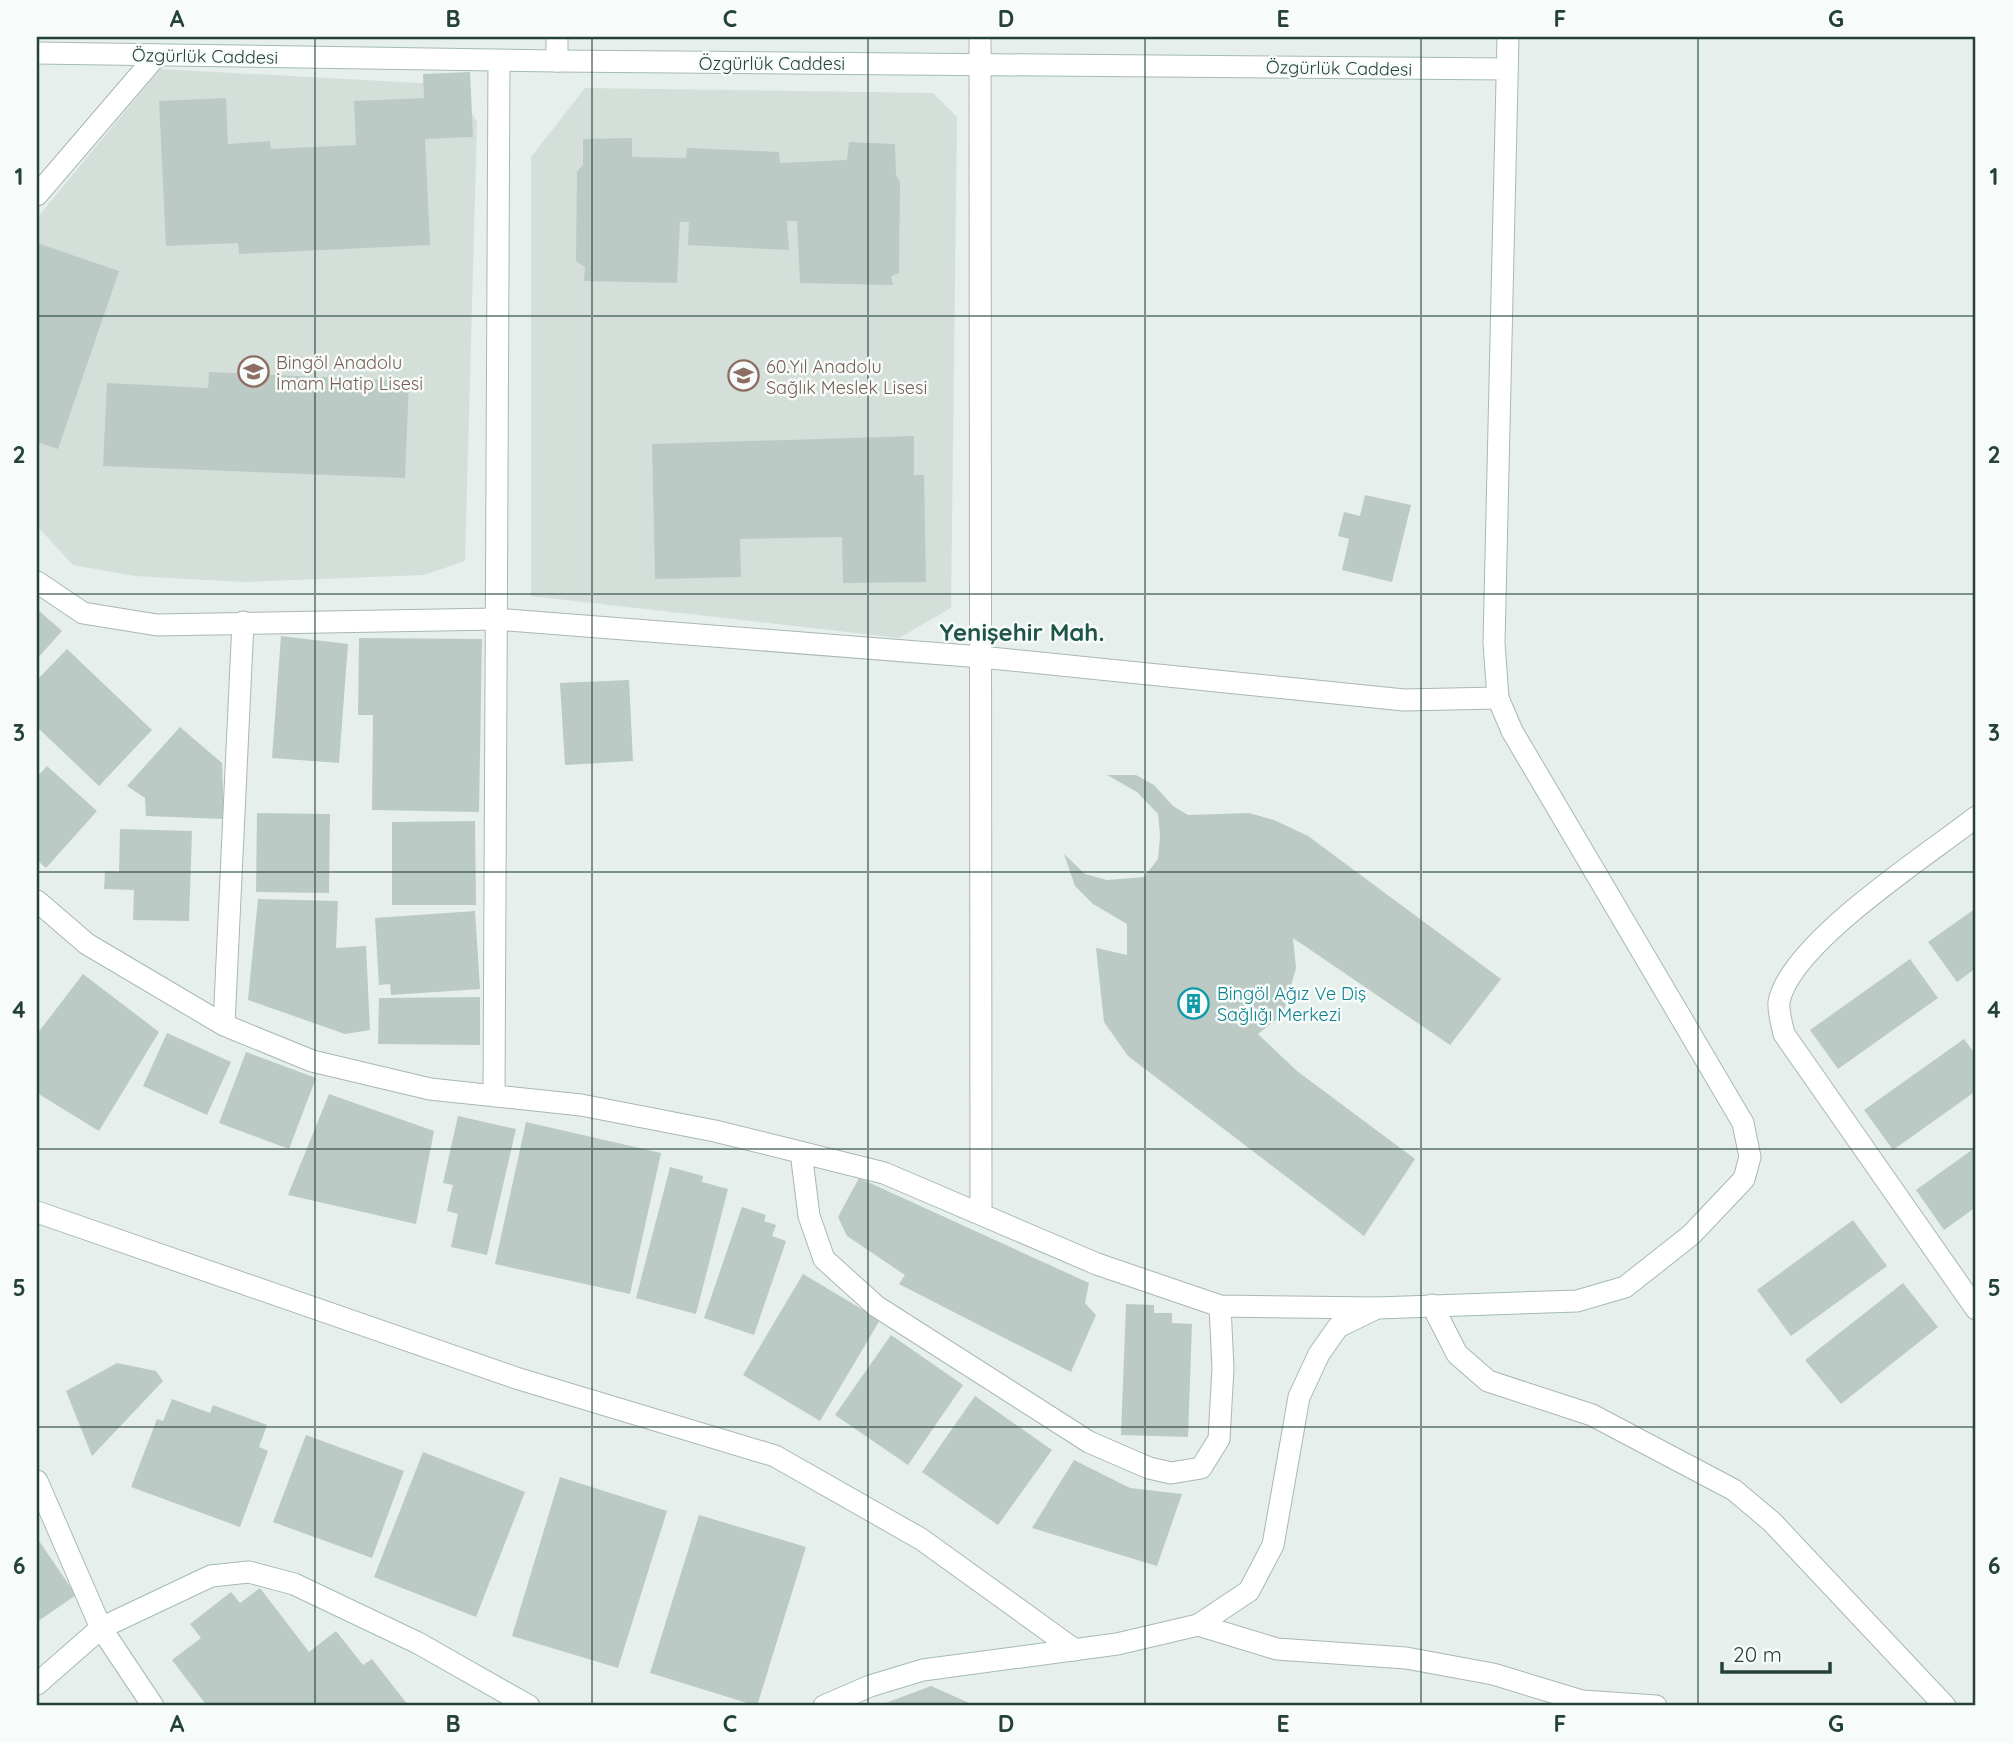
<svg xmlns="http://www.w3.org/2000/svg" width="2013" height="1743" viewBox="0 0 2013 1743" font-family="Quicksand,sans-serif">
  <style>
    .built { fill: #d4dfda }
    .building { fill: #bbcac4 }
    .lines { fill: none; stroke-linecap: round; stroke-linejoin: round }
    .street-casing { stroke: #a8b8b2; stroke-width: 23 }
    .secondary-casing { stroke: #a4bbb3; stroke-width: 23 }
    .street { stroke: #fff; stroke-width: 21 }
    .secondary { stroke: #fff; stroke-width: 21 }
    .grid { fill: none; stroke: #24423a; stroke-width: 2; stroke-opacity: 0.55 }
    .labels { text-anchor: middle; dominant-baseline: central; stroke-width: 5; stroke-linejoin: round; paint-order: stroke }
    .street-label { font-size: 18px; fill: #24423a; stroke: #f7fbf9 }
    .education-label { font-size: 18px; fill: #785e54; stroke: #f7fbf9; text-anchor: start }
    .culture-label { font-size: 18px; fill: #0d838f; stroke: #f7fbf9; text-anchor: start }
    .district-label { font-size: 24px; font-weight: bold; fill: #1f5548; stroke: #f7fbf9 }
    .neatline { fill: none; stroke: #24423a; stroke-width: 2.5 }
    .grid-label { font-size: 23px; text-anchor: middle; font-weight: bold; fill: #24423a }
  </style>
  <rect width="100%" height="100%" fill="#e6efeb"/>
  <path class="built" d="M160,69L456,85L477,122L465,561L424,575L244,582L135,576L73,565L37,526V218Z
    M585,88L933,93L957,117L951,608L899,638L531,596V157Z"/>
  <path class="building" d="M470,72L473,137L425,139L430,245L239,254L238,243L166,246L159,101L226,98L228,144L270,141L271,149L356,145L354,101L424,98L423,74Z
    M632,138V157L686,158L687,148L779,152L780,163L847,160L849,142L895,144L896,175L900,182L899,273L891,276L893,285L800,283L797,221H787L789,250L688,245L689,222H680L677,283L584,281L585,267L576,261L577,172L583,165V139Z
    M37,243L119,271L58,449L37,442Z
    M209,372L409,381L405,478L103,466L107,383L208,388Z
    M914,436V475H924L926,582L843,583L842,537L740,539L741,577L655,579L652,444Z
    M1365,495L1411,505L1392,582L1342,570L1349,539L1338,536L1344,512L1360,516Z
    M37,609L62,631L37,659Z
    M281,636L348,644L339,763L272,758Z
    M359,638L482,639L479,812L372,810L373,715H358Z
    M67,649L152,730L99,786L37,727V680Z
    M629,680L633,761L565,765L560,683Z
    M180,727L222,763L224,819L146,816L145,798L127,786Z
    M47,766L97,811L46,868L37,860V777Z
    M1107,775H1136L1154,785L1173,806L1188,815L1249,813L1274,820L1308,836L1501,979L1450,1045L1293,938L1296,968L1283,1014L1258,1034L1297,1071L1415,1159L1364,1236L1128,1056L1104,1022L1096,948L1127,955V924L1093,904L1075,886L1064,854L1085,874L1107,880L1144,877L1158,859L1160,836L1158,814L1137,792Z
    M257,813L330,814L329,893L256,892Z
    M475,821L476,905H392V822Z
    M120,829L192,831L189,921L133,920L134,890L104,889L105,871L119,872Z
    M258,899L338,901L336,948L366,946L370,1030L345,1034L248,1000Z
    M1976,908V968L1957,982L1928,942Z
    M475,911L480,989L391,995L390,984L379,985L375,918Z
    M1910,959L1938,998L1838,1069L1810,1030Z
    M83,974L159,1032L99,1131L37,1093V1034Z
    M480,997V1045L378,1044L379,998Z
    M167,1033L231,1062L207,1115L143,1086Z
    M1964,1039L1976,1055V1091L1893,1150L1864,1110Z
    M246,1052L316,1078L289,1149L219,1123Z
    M329,1094L434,1131L416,1224L288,1195Z
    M458,1116L516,1129L487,1255L451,1247L458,1214L447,1211L453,1185L443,1183Z
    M526,1122L661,1153L630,1294L495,1264Z
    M1976,1147V1207L1944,1230L1916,1190Z
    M670,1167L703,1176L702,1182L728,1189L696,1314L636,1298Z
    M859,1178L1089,1283L1085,1303L1096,1315L1071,1372L899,1284L905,1275L847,1236L838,1217Z
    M742,1207L766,1215L764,1221L776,1225L772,1236L786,1241L754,1335L704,1318Z
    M1853,1220L1887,1266L1791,1336L1757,1290Z
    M803,1274L880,1320L820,1421L743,1375Z
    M1903,1283L1938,1327L1841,1404L1805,1360Z
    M1126,1304L1154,1305V1313H1172V1323L1192,1324L1188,1437L1121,1435Z
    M891,1335L963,1385L908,1465L835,1415Z
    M117,1363L156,1371L163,1381L92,1456L66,1391Z
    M975,1396L1052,1450L998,1525L922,1472Z
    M172,1399L210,1413L213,1405L267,1425L259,1447L268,1451L240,1527L131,1487L157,1419L163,1421Z
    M306,1435L404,1471L372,1558L273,1522Z
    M423,1452L525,1492L476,1617L374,1577Z
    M1074,1460L1130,1488L1182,1494L1157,1566L1032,1528Z
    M560,1477L667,1511L618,1668L512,1636Z
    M699,1515L806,1547L757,1706L650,1673Z
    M37,1538L76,1595L37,1622Z
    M260,1588L309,1652L336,1631L363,1665L372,1659L408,1705L207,1706L172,1660L201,1638L190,1624L231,1592L240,1603Z
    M931,1686L976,1706H882L883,1704Z"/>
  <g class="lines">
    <defs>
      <path id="street" d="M980,37L981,1214
        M557,61V37
        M37,195L157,55
        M37,582L83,613L157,625L496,619L981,657L1404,700L1498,698
        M1976,817C1928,855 1790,943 1779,1002C1778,1011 1782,1025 1784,1034L1976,1309
        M37,901L87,944L224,1025L312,1061L430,1089L581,1105L715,1131L884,1173L1097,1264L1220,1306L1377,1308
        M224,1025L243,622
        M494,1096L499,61
        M801,1152L809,1216L824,1259L876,1306L1089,1442L1149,1468L1171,1473L1201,1468L1219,1439L1223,1368L1220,1306
        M37,1212L516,1378L775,1456L921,1539L1075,1650
        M1432,1305L1457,1354L1488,1381L1592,1415L1734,1490L1772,1522L1945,1706
        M1198,1625L1277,1649L1406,1658L1493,1674L1582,1701L1656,1706"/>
      <path id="secondary" d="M37,53L557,61L1507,69
        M37,1481L101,1628L153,1706
        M37,1684L101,1628L211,1576L249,1572L294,1584L418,1643L529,1706
        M824,1706L870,1686L923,1670L1117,1644L1198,1625L1249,1591L1273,1545L1299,1397L1319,1354L1338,1327L1377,1308L1577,1301L1625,1287L1691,1235L1744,1179L1750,1157L1743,1123L1512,731L1498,698L1494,643L1508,37"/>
    </defs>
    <use href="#street" class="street-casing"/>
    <use href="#secondary" class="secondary-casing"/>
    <use href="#street" class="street"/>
    <use href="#secondary" class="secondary"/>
  </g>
  <path class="grid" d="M315,37V1706M592,37V1706M868,37V1706M1145,37V1706M1421,37V1706M1698,37V1706M37,316H1976M37,594H1976M37,872H1976M37,1149H1976M37,1427H1976"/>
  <defs>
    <symbol id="school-ring" viewBox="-11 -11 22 22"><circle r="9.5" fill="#f7fbf9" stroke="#8d6e63" stroke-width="1.5"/><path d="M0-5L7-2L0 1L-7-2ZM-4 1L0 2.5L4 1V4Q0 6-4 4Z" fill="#8d6e63"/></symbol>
    <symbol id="building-ring" viewBox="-11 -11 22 22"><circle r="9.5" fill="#f7fbf9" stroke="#0f9aa8" stroke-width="1.5"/><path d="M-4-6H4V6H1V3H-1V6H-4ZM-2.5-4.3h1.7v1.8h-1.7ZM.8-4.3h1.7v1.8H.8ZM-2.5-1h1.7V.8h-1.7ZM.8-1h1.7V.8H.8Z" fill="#0f9aa8"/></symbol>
  </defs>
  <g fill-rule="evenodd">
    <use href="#school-ring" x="236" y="354" width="35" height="35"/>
    <use href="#school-ring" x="726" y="358" width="35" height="35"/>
    <use href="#building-ring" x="1176" y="986" width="35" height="35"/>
  </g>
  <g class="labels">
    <g class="street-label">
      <text transform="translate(205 56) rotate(1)">Özgürlük Caddesi</text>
      <text x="772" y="63">Özgürlük Caddesi</text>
      <text transform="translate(1339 68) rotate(1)">Özgürlük Caddesi</text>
    </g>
    <g class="education-label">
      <text x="276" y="362">Bingöl Anadolu<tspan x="276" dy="21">İmam Hatip Lisesi</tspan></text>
      <text x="766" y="366">60.Yıl Anadolu<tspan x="766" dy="21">Sağlık Meslek Lisesi</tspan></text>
    </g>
    <g class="culture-label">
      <text x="1217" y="993">Bingöl Ağız Ve Diş<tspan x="1217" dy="21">Sağlığı Merkezi</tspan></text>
    </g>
    <g class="district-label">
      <text x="1022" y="632">Yenişehir Mah.</text>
    </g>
  </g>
  <rect width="2013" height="1743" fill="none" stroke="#f7fbf9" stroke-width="77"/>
  <path d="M1722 1662v10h108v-10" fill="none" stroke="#24423a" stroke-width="3.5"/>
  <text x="1733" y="1662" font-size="21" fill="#24423a" stroke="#f7fbf9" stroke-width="5" paint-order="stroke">20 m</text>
  <rect x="38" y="38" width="1936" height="1666" class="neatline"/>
  <g class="grid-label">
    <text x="177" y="27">A</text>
    <text x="453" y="27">B</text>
    <text x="730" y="27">C</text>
    <text x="1006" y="27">D</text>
    <text x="1283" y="27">E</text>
    <text x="1560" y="27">F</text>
    <text x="1836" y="27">G</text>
    <text x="19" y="185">1</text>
    <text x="1994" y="185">1</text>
    <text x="19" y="463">2</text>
    <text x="1994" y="463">2</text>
    <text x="19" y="741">3</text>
    <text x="1994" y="741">3</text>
    <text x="19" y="1018">4</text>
    <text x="1994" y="1018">4</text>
    <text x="19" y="1296">5</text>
    <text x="1994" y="1296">5</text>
    <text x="19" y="1574">6</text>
    <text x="1994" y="1574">6</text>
    <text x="177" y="1732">A</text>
    <text x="453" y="1732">B</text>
    <text x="730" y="1732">C</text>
    <text x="1006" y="1732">D</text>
    <text x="1283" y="1732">E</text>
    <text x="1560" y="1732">F</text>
    <text x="1836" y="1732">G</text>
  </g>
</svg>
